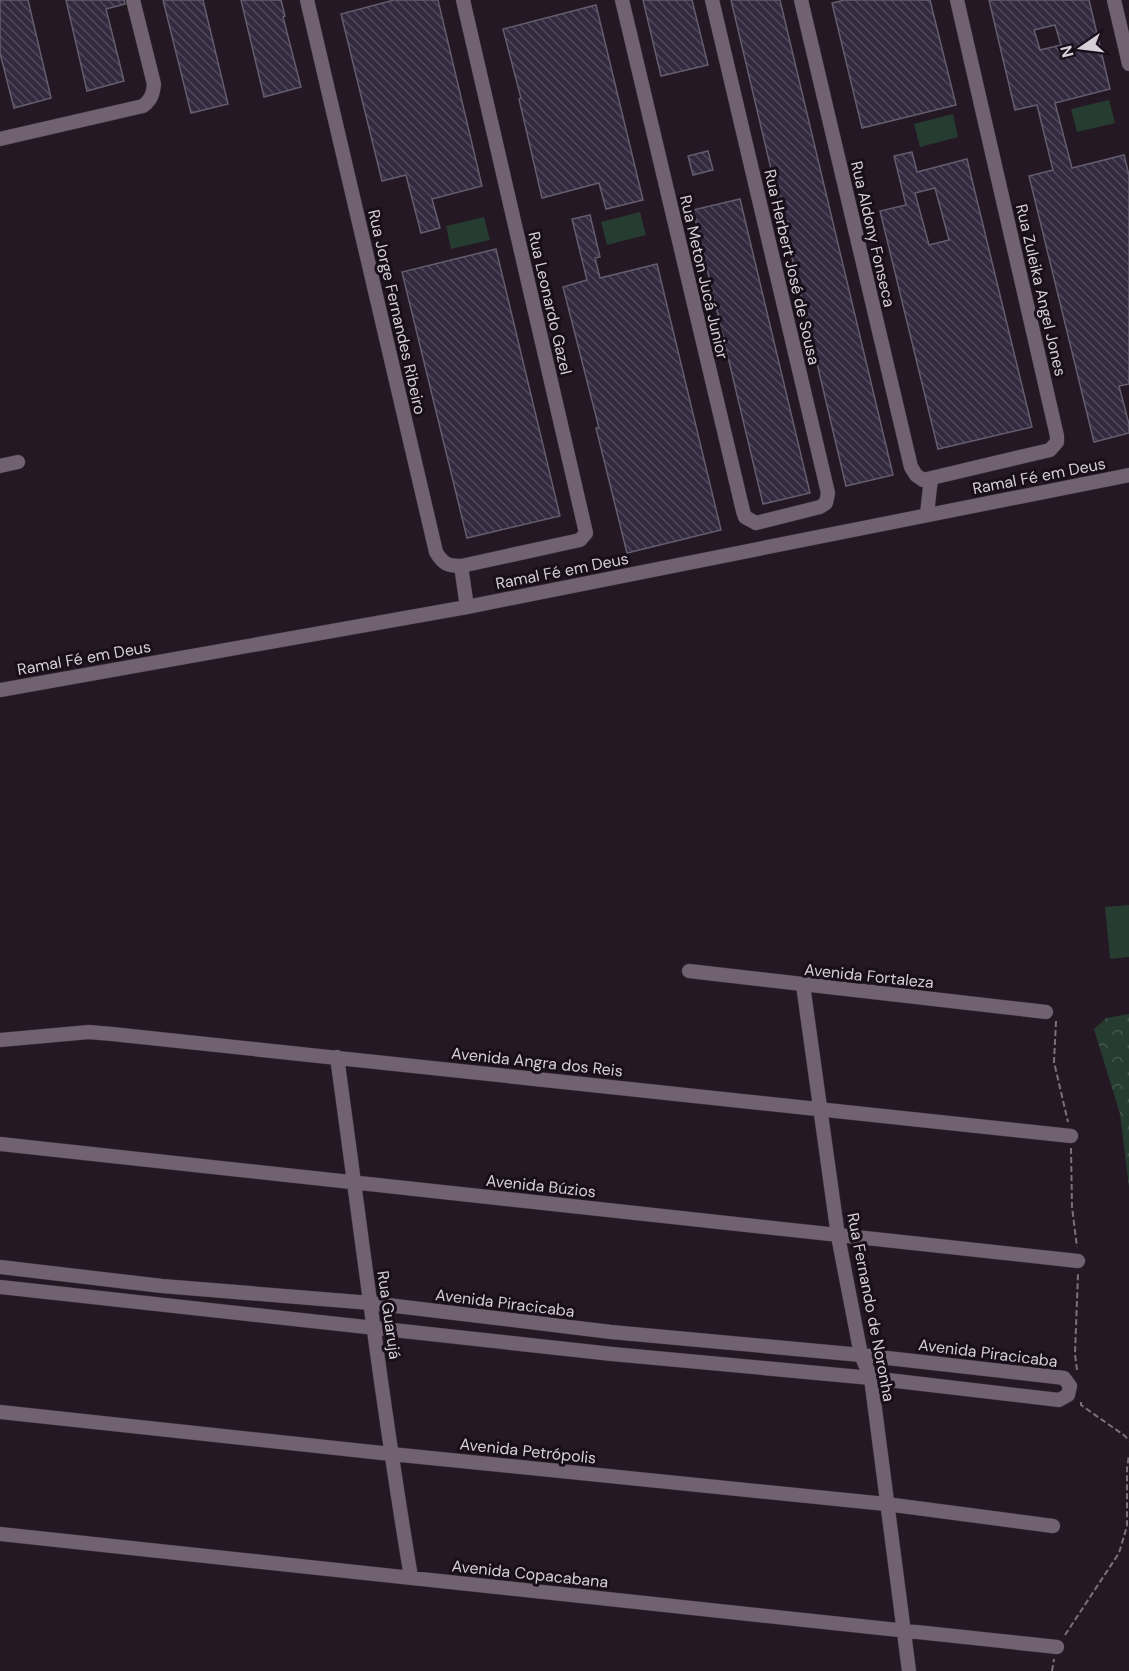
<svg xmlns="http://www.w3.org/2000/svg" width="1129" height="1671" viewBox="0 0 1129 1671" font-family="'DM Sans',sans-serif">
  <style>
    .forest { fill: url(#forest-crowns) }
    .pitch { fill: #273c30 }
    .building { fill: url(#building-back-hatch); stroke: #645d6d; stroke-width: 1.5; fill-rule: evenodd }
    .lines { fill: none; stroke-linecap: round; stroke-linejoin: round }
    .minor-casing { stroke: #3d353d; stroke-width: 15 }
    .path { stroke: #7b717b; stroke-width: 2; stroke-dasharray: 6 3; stroke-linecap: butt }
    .minor { stroke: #706270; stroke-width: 14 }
    .labels { text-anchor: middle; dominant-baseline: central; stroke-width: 6; stroke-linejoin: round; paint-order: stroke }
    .street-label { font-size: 16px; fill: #d7cfd7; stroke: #190f1a }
  </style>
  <defs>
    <pattern id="forest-crowns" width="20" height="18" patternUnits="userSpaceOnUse" patternTransform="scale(1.5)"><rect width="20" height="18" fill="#273c30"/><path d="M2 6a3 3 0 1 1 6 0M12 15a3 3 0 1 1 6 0" fill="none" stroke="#46574d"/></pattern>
    <pattern id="building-back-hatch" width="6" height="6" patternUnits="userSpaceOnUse" patternTransform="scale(1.5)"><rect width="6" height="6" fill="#342a3f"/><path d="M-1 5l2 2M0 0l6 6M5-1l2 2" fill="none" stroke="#51485a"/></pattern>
  </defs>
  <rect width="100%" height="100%" fill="#231823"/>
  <path class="forest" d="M1129,1014V1187L1120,1114L1094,1029L1106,1018Z"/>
  <path class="pitch" d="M1109,100L1115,123L1077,132L1071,109Z
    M953,114L958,137L920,147L914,124Z
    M640,212L646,235L607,245L601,222Z
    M484,217L490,240L451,249L446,226Z
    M1129,905V957L1110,959L1105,907Z"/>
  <path class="building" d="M0,0H28L51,98L14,108L0,53Z
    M66,0H124L125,4L106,9L124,81L87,91Z
    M163,0H203L228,104L191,113Z
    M241,0H281L285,16L283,17L301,87L264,97Z
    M394,0H438L482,186L432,199L440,228L421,233L406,175L382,181L341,14Z
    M643,0H692L708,65L661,76Z
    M731,0H780L893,475L846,486Z
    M845,0H930L956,105L862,128L832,3Z
    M989,0H1089L1110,89L1055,103L1072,168L1124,155L1129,175V384L1119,386L1129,424V433L1094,442L1029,176L1053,170L1037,105L1015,110ZM1055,25L1061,45L1040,50L1034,30Z
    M596,5L643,200L606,209L599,183L542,198L519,99L521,98L503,29Z
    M708,151L713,170L693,175L688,156Z
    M912,152L917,172L967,159L1032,427L938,449L880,211L906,205L894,156ZM935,188L949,240L929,245L915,193Z
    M740,199L810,493L763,504L693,210Z
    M590,215L600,257L595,258L600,278L657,264L721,530L627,553L596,428H599L563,287L587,280L572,219Z
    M496,249L560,516L467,538L402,272Z"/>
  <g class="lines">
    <defs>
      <path id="minor" d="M307,0L436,552C443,564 448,566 461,566L580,540L586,533L463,0
        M622,0L743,511L745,517L756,523L820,507L826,503L828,493L712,0
        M801,0L911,467L916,475L923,480L1050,450L1057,442V436L957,0
        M1114,0L1129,64
        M0,139L143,106C151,100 153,94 154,84L133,0
        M0,466L18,462
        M927,514L931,478
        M461,566L467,607
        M0,690L467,607L1129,475
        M689,971L1046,1012
        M803,985L838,1236L861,1355L871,1378L909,1671
        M0,1040L89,1032L112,1034L1071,1136
        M337,1057C361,1230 382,1404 411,1577
        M0,1144L1078,1261
        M0,1267L162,1286L371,1303L611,1332L861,1355L1056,1377L1064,1378L1070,1386L1068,1395L1059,1400L871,1378L612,1354L0,1287
        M0,1412L391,1454L886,1504L1053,1526
        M0,1534L1057,1647"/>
    </defs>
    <use href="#minor" class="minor-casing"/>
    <path class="path" d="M1056,1021L1054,1062L1068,1122
      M1071,1148L1072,1207L1077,1247
      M1077,1370L1075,1354L1078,1274
      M1081,1402V1405L1125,1436L1129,1441
      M1065,1635L1119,1553L1127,1526V1468L1129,1455
      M1052,1671L1054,1659"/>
    <use href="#minor" class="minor"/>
  </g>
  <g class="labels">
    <g class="street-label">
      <text transform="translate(873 234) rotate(77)">Rua Aldony Fonseca</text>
      <text transform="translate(792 267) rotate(77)">Rua Herbert José de Sousa</text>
      <text transform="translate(704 277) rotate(77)">Rua Meton Jucá Junior</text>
      <text transform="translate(1041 290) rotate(77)">Rua Zuleika Angel Jones</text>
      <text transform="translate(550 303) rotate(77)">Rua Leonardo Gazel</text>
      <text transform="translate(397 312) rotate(77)">Rua Jorge Fernandes Ribeiro</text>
      <text transform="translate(1039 476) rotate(-11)">Ramal Fé em Deus</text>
      <text transform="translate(562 571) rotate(-11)">Ramal Fé em Deus</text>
      <text transform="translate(84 658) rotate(-10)">Ramal Fé em Deus</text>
      <text transform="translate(869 976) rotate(6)">Avenida Fortaleza</text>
      <text transform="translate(537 1062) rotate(6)">Avenida Angra dos Reis</text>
      <text transform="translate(541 1186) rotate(6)">Avenida Búzios</text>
      <text transform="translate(505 1303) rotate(7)">Avenida Piracicaba</text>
      <text transform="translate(871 1307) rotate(79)">Rua Fernando de Noronha</text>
      <text transform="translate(389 1315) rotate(82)">Rua Guarujá</text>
      <text transform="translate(988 1353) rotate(7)">Avenida Piracicaba</text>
      <text transform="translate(528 1451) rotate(6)">Avenida Petrópolis</text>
      <text transform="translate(530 1574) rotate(6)">Avenida Copacabana</text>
    </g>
  </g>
  <g transform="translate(1081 48) rotate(256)" stroke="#190f1a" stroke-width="4.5" paint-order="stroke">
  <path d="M0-4.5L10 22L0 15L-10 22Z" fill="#d7cfd7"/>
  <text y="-9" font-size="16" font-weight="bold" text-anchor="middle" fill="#d7cfd7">N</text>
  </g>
</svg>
